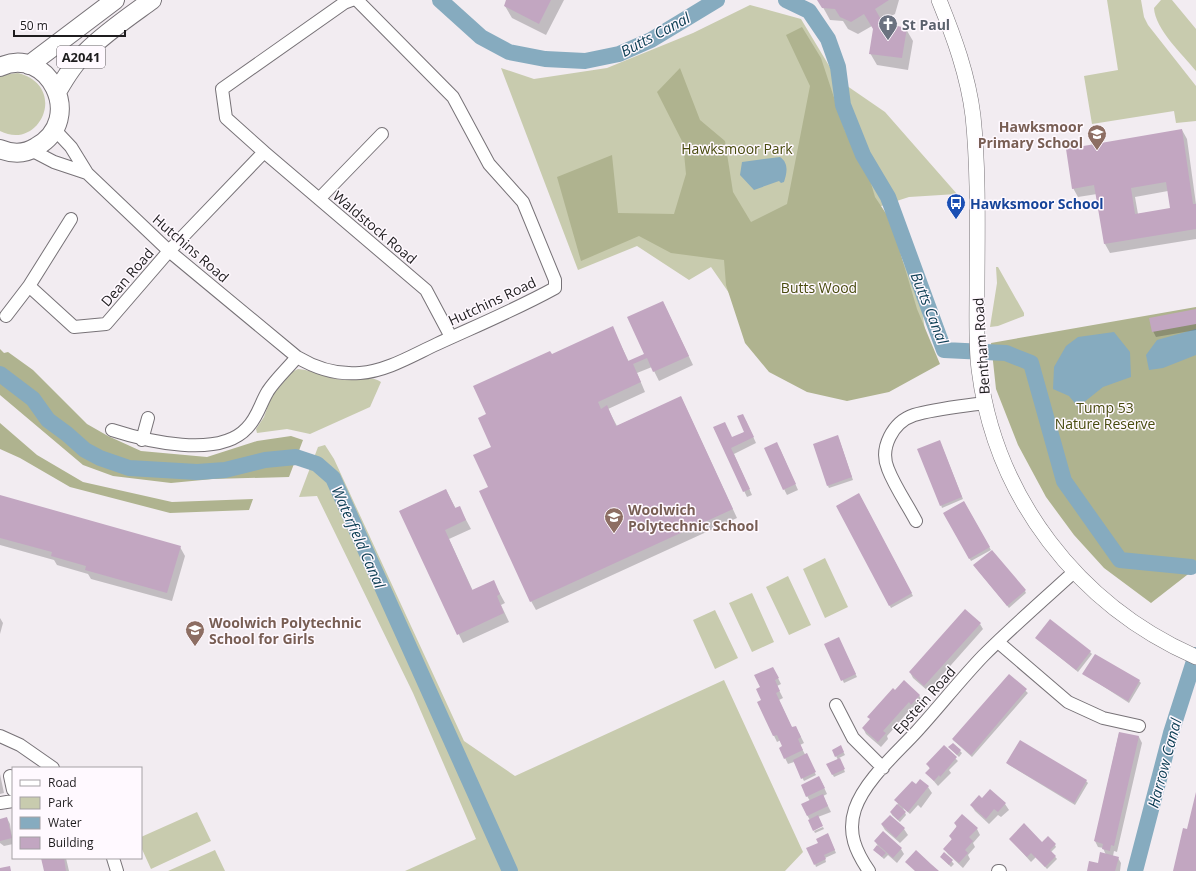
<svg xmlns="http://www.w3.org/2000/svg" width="1196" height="871" viewBox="0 0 1196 871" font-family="'Open Sans',sans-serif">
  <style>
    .green { fill: #c8cbae }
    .forest { fill: #afb38f }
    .water { fill: #86abbf }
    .shadow { fill: #0003; fill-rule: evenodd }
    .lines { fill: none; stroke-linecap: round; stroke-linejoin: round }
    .canal { stroke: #86abbf; stroke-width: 16 }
    .building { fill: #c2a6c1; fill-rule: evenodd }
    .minor-casing { stroke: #777277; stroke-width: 14 }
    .tertiary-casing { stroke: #777277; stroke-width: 16 }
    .primary-casing { stroke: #777277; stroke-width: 20 }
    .minor { stroke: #fff; stroke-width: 12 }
    .tertiary { stroke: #fff; stroke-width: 15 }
    .primary { stroke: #fff; stroke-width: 18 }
    .labels { text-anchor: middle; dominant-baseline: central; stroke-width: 3; stroke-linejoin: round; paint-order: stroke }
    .shield { fill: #fff9ff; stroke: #625e62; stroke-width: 1 }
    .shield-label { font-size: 13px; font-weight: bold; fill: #1e1c1e }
    .worship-label { font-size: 14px; font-weight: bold; fill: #5b616d; stroke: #fff9ff; text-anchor: start }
    .education-label { font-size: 14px; font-weight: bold; fill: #785e54; stroke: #fff9ff; text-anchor: start }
    .park-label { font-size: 14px; fill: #484b0e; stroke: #fff9ff }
    .transit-label { font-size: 14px; font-weight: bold; fill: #164399; stroke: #fff9ff; text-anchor: start }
    .street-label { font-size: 14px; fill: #1e1c1e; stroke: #fff9ff }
    .water-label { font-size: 15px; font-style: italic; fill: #104157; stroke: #fff9ff }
  </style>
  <rect width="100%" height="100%" fill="#f2ecf1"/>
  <path class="green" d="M1107,0H1141L1144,17L1148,25L1196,86V121L1176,123L1174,111L1092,124L1084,76L1118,70Z
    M1161,0H1172L1196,29V71C1183,55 1155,29 1154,8Z
    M750,5L801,19L837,79L885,112L957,194L909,197L875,208L920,295L928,352L761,339L711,267L689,280L637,246L578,270L501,68L534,79L607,68L693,33Z
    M18,73C69,86 40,152 0,131V77L8,74Z
    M996,267H998L1024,313V316L998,326L990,327L997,283Z
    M298,369C314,370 328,379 344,380C355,380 372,375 381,382L370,407L310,434L287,429L257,433L256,429L264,417L271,397L292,372Z
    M325,445L334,459L464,741L515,776L724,680L803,852L785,871H405L476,839L413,693L317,496L299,497L318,447Z
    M825,558L848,607L825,618L803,569Z
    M788,576L811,625L789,635L766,587Z
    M752,593L774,642L752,652L729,603Z
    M715,610L738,658L715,669L693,620Z
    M197,812L211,841L151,869L141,847V837Z
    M215,850L225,871H168Z"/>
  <path class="forest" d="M802,27L821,58L845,131L868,173L875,197L891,221L917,309L940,364L889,392L847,401L807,392L769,372L745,343L726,285L724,260L671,253L639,236L581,261L557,177L612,155L618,213L674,214L686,174L683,143L657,92L680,68L700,120L725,141L733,192L751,222L787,204L810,86L786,35Z
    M1196,307V568L1151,603L1104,568L1074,535L1046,497L1018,445L996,389L991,343Z
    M0,349L4,353L8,352L33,370L87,424L108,436L141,451L207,457L257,441L291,436L303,440L289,477L213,479L171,483L113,476L83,465L0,395Z
    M0,423L37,455L83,482L172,502L253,499L249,510L170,513L70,487L20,458L0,449Z"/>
  <path class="water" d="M780,157C789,163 787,173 784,182L781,183L779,181L754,190L740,175L742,162Z
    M1196,329V355L1163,368L1149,370L1146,355L1157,340Z
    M1114,332L1130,352L1131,377L1103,387L1078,407L1069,396L1053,389L1054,367L1066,346L1078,337Z"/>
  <path class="shadow" d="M508,0H564L546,35L512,18L505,6Z
    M819,0H899L895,14L881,21L883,24L906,29L913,41L908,70L877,65L870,53L874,29L872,26L858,34L848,29L843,21L830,20Z
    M1182,130L1187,139L1196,204V239L1110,253L1105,244L1097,194L1078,197L1073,188ZM1168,191L1171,209L1138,214L1135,197Z
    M663,302L693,365L659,381L652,367L637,373L645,392L608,409L617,426L681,397L737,518L536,610L531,601L492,448L487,415L552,356L617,337L629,362L645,354Z
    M1196,310V330L1156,337L1153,331Z
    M746,421L756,443L734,454L752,495L747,497L714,428L732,438L745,432Z
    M839,439L853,480L829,488L828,486Z
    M941,444L963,499L942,508L941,505Z
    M780,449L798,490L787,495L784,489Z
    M446,490L456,509L459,507L471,529L449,539L473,591L493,581L505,603L501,605L509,622L463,643L400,511Z
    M859,494L913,596L891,608L837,506Z
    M0,496L180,547L185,556L172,601L91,579L88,574L57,565L54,560L0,545Z
    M964,502L991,550L971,561L944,513Z
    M976,568L1025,591L1026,593L1009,608Z
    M0,618L3,623L0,634Z
    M980,624L983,629L928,691L913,678L910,672Z
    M1036,638L1090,652L1092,654L1078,672Z
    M840,641L857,677L844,683L826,645Z
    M776,674L781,684L777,686L783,698L779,700L792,728L799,733L804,743L800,745L816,775L804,781L794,762L788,764L780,748L784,746L781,740L777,742L758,703L762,701L761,688Z
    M1084,674L1139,681L1141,683L1129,703Z
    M1009,675L1028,693L972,757L953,740Z
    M919,695L922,701L915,710L912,707L895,727L887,736L888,739L881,747L866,734L863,728Z
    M1119,733L1139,737L1142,743L1117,852L1114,851L1113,856L1118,858L1121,863L1120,871H1088L1099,864L1106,855L1103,848L1098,847L1095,841Z
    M953,744L962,753L959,757L949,747Z
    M841,747L845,755L839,758L845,772L834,777L828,765L838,760L836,756Z
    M944,747L958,761L949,770L951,773L938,786L927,773L930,769L928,765Z
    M1007,763L1086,781L1088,783L1075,805L1009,765Z
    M0,774L4,793L0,794Z
    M822,783L827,794L823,796L831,812L810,820L807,815L810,801L807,796Z
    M928,787L932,793L921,808L918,805L910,814L903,808L906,815L900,822L892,815L891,812L898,804L896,800Z
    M982,800L1005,804L1009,810L1001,817L998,815L989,824L975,811L971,805Z
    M890,816L904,829L908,835L900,843L885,830L882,825Z
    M7,818L10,824L13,844L4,846L0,843V820Z
    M955,823L977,829L980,835L973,843L975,847L968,855L970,859L963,868L948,854L944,849L952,840L950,836L957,828Z
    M823,827L824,829L815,833L814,831Z
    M829,837L836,853L825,858L826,862L816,867L815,864L819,843Z
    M1010,839L1055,845L1056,847L1051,852L1057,859L1047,869L1036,857L1031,862Z
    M875,841L901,849L904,854L897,863L888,855L884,859L874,850L878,846Z
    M944,853L954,864L951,867L941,857Z
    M42,858H66L69,871H45Z"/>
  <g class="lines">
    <path class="canal" d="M440,0L481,37L509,52L545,59L585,61L619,54L651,40L717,0
      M786,0L809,11L828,39L838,67L843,105L863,155L888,197L944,350L1006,353L1031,363L1064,481L1120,560L1191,567
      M0,374L33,399L48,420L67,434L85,450L100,458L129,468L197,472L225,470L265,460L296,457L317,464L333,478L510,871
      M1135,871L1171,733L1196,655"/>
  </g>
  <path class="building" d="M506,0H551L539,24L504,6Z
    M817,0H889L875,9L883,23L907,28L902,58L869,54L873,29L864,14L851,22L840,17L835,9L822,8Z
    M1182,129L1193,204H1196V229L1104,244L1094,185L1072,189L1066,149ZM1166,182L1170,208L1135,214L1131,188Z
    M663,301L689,356L653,372L647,358L633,364L641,382L598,402L601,409L607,405L616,426L681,396L733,509L530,602L479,491L488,487L473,455L491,447L478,418L486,414L473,386L550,351L552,354L613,326L628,361L644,354L627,317Z
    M1196,309V324L1152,332L1149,318Z
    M743,414L754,437L731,448L750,489L743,492L713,427L725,422L732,437L744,432L737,416Z
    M838,435L852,477L827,486L813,444Z
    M940,440L962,497L940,506L917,449Z
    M777,442L796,484L783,490L764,448Z
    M446,489L455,508L460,506L466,520L445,530L472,590L494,580L500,594L497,596L504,613L457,635L399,511Z
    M859,493L912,593L889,606L836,506Z
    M0,495L181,546L167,593L85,570L86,566L51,556L52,552L0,538Z
    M964,501L990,547L969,559L943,513Z
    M992,550L1026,590L1007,606L973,565Z
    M965,609L981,623L924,686L909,672Z
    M1050,619L1091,651L1076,670L1035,638Z
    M839,637L856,674L841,681L824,644Z
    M1095,654L1140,680L1128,701L1082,674Z
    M773,667L779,678L775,680L780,691L776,693L792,727L796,726L801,737L798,739L803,750L784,759L779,748L782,746L777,735L773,736L757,702L761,700L756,689L760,687L754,675Z
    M1009,674L1027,689L971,755L952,739Z
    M904,680L920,695L911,705L909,702L892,721L883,731L886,733L878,742L862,728L870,719L867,717L893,688L895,690Z
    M1119,732L1139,736L1114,846L1111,845L1110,851L1102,849L1103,844L1094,841Z
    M1020,740L1087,780L1074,803L1006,763Z
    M953,743L961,750L957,755L948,747Z
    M841,745L844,752L835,757L832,750Z
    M944,745L957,757L940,777L939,775L934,781L925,773L930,768L926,764Z
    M807,753L816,772L801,779L793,760Z
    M840,758L845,769L832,775L826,764Z
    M819,776L825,788L806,797L801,785Z
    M920,779L929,786L908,812L894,800L912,781L916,784Z
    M990,789L1006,803L998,812L994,809L986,819L970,805L979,795L982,798Z
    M1196,792V871H1173L1183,828L1187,829Z
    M823,794L828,806L807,816L801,804Z
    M897,804L906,812L898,820L890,812Z
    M962,814L978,828L969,837L973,841L965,850L968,853L959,863L943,849L952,839L949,836L957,826L954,823Z
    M818,815L823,826L813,831L808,820Z
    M890,815L905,828L896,838L881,824Z
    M7,817L12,838L0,841V819Z
    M1024,823L1042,842L1048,836L1056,844L1050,850L1056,856L1045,867L1031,853L1027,857L1009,839Z
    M883,831L902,848L893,858L874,841Z
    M828,833L835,850L824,855L826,859L814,865L806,848L818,843L816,839Z
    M877,845L886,853L882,857L873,850Z
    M916,850L931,864L939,871H915L905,862Z
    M944,852L953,860L949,865L940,857Z
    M1100,852L1119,857L1115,871H1087L1089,861L1098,863Z
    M41,858H64L66,871H44Z
    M10,866L11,871H0V868Z"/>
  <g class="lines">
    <defs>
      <path id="minor" d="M55,130L71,147L87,173L169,251L297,357
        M31,150L54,162L87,173
        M264,152L226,118L222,89L344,3L352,0
        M319,199L382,134
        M71,219L29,286L74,327L106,324L169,251L264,152L426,290L451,337
        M6,316L29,286
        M112,430C146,441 219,459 247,428C258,417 260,404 268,391C276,379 288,368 297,357C317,369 337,375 360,373C387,371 413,355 437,344C476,326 517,309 555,288V280L523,202L489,164L453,97L357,0
        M142,440L148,418
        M916,521C907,504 895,487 888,469C879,448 893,422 914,415C933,409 964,406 984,403
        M998,642L1068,702L1103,718L1139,726
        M836,705L853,738L883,768
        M0,736L20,745L53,768
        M10,776L13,790
        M0,803L13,801
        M113,858L117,871
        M869,871C856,852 847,833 855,809C865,780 896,754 917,731C939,707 960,680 983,656C1012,627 1043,600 1074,572
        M998,871H1000"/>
      <path id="tertiary" d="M939,0C954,37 968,75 973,116C979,174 977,234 977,293C977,318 976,344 979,369C995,497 1078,605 1196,657"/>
      <path id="primary" d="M29,65L115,0
        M0,67C47,44 87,119 36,147C25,154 12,154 0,149
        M57,92C65,78 74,63 86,52C106,32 130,16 152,0"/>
    </defs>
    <use href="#minor" class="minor-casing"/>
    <use href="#tertiary" class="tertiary-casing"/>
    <use href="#primary" class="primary-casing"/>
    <use href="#minor" class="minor"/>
    <use href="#tertiary" class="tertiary"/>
    <use href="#primary" class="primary"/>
  </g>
  <defs>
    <symbol id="church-pin" viewBox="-11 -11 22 30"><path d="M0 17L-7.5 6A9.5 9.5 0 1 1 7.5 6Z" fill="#6b7280" stroke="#fff9ff"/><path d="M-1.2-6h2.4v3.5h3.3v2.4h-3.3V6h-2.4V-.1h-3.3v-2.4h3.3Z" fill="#fff"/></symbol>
    <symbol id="school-pin" viewBox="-11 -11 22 30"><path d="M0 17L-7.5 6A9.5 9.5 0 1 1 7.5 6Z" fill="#8d6e63" stroke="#fff9ff"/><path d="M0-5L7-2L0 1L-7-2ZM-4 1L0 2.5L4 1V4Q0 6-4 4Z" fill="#fff"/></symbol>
    <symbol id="bus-pin" viewBox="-11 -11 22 30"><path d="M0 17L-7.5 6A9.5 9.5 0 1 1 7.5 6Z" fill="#1a4fb4" stroke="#fff9ff"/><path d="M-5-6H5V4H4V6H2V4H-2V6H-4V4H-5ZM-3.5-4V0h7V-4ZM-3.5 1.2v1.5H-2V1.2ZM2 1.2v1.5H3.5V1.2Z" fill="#fff"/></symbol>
  </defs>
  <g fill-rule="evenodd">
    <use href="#church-pin" x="877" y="13" width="22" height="30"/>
    <use href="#school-pin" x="1086" y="123" width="22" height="30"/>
    <use href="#bus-pin" x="945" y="192" width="22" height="30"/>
    <use href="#school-pin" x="603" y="506" width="22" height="30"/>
    <use href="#school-pin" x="184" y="619" width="22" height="30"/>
  </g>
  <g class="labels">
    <rect class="shield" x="57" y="46" width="48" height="22" rx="3"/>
    <g class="shield-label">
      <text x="81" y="57">A2041</text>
    </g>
    <g class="worship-label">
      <text x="902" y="24">St Paul</text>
    </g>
    <g class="education-label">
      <text x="1083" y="126" text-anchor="end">Hawksmoor<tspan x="1083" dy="16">Primary School</tspan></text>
      <text x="628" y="509">Woolwich<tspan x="628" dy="16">Polytechnic School</tspan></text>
      <text x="209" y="622">Woolwich Polytechnic<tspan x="209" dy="16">School for Girls</tspan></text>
    </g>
    <g class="park-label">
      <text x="737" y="148">Hawksmoor Park</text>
      <text x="819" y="287">Butts Wood</text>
      <text x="1105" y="407">Tump 53<tspan x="1105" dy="16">Nature Reserve</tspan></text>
    </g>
    <g class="transit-label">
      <text x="970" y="203">Hawksmoor School</text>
    </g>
    <g class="street-label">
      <text transform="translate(375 227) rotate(40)">Waldstock Road</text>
      <text transform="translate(191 248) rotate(41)">Hutchins Road</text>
      <text transform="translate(127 277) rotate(-49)">Dean Road</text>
      <text transform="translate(492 301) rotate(-25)">Hutchins Road</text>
      <text transform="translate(981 346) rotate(-94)">Bentham Road</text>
      <text transform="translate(924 700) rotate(-48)">Epstein Road</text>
    </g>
    <g class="water-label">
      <text transform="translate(655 34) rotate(-28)">Butts Canal</text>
      <text transform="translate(930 308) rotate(68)">Butts Canal</text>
      <text transform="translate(359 537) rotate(66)">Waterfield Canal</text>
      <text transform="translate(1164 763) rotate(-75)">Harrow Canal</text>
    </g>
  </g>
  <rect x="12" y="767" width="130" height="92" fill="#fff9ff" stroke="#a5a1a5"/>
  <rect x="20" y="780" width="20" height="6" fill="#ffffff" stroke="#a5a1a5"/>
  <text x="48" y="787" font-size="12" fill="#1e1c1e">Road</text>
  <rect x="20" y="797" width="20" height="12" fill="#c8cbae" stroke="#a5a1a5"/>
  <text x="48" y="807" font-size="12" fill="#1e1c1e">Park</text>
  <rect x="20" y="817" width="20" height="12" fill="#86abbf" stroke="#a5a1a5"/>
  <text x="48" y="827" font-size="12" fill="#1e1c1e">Water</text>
  <rect x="20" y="837" width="20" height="12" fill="#c2a6c1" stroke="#a5a1a5"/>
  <text x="48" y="847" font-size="12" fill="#1e1c1e">Building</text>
  <path d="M14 30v6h111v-6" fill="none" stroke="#1e1c1e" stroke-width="2"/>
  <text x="20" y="30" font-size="12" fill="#1e1c1e" stroke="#fff9ff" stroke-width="3" paint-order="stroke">50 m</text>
</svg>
